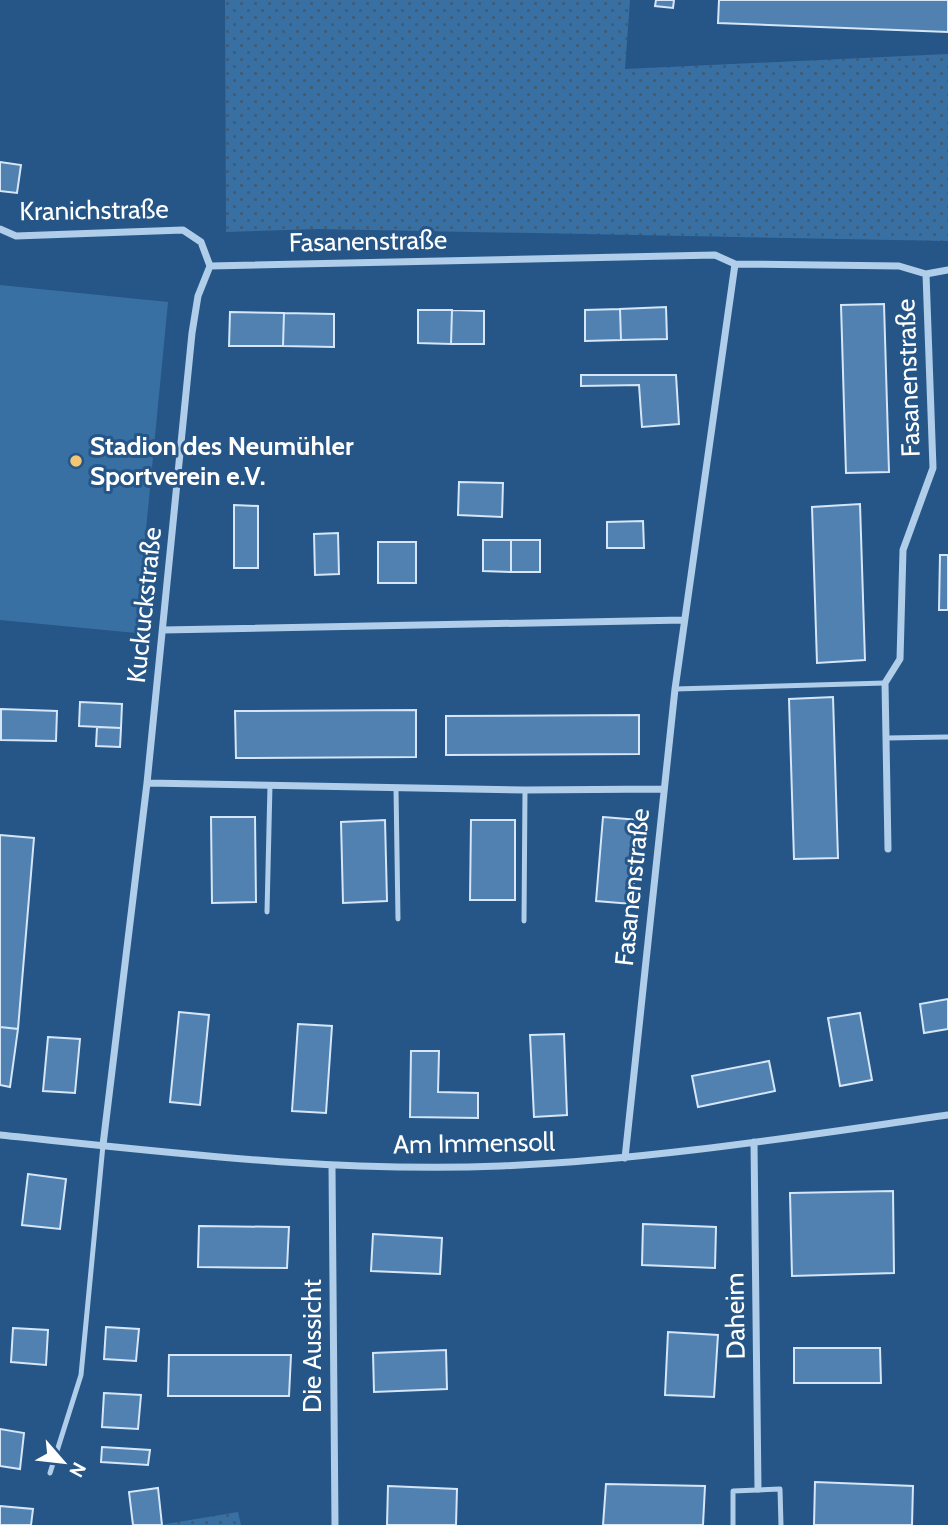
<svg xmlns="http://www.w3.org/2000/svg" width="948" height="1525" viewBox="0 0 948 1525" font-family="Cabin,sans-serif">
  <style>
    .grass { fill: url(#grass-dots) }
    .pitch { fill: #3970a4 }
    .building { fill: #5181b1; stroke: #d4e6f7; stroke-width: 2 }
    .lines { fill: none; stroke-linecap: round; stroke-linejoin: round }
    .service { stroke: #b0cde9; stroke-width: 5 }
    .minor { stroke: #b0cde9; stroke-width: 7 }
    .poi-dot { fill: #f3c674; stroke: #255687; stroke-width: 2.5 }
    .labels { text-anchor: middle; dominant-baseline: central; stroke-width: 6; stroke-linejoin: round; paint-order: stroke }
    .street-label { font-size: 26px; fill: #fff; stroke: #255687 }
    .poi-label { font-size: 26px; font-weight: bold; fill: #fff; stroke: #255687; text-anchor: start }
  </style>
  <defs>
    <pattern id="grass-dots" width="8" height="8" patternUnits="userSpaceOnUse" patternTransform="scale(1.75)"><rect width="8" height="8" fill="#3970a4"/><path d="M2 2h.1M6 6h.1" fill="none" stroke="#445a6f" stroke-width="1.8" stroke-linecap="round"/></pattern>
  </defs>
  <rect width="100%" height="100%" fill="#255687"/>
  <path class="grass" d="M225,0H630L625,69L948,54V241L319,229L226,232Z
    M238,1512L241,1525H160Z"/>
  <path class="pitch" d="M0,285L168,302L136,633L0,620Z"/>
  <path class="building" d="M656,0H674L673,8L655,6Z
    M719,0H948V32L718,23Z
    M0,162L21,165L17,193L0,191Z
    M884,304L889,472L846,473L841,305Z
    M666,307L667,339L621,340L620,309Z
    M620,309L621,340L585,341V310Z
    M418,310H452L451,344L418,343Z
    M452,310L484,311V344H451Z
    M230,312L284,313L283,346H229Z
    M284,313L334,314V347L283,346Z
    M581,375H676L679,424L642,427L639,385L581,386Z
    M459,482L503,483L502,517L458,515Z
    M860,504L865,660L817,663L812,507Z
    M234,505L258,506V568H234Z
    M643,521L644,548H607V522Z
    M338,533L339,574L315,575L314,534Z
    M483,540H511V572L483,571Z
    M511,540H540V572H511Z
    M378,542H416V583H378Z
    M940,555H948V610H939Z
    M833,697L838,858L794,859L789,699Z
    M80,702L122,704L121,728L79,726Z
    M1,709L57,711L56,741L1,740Z
    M416,710V757L236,758L235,711Z
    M639,715V754L446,755V716Z
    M97,727L121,728L120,747L96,746Z
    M211,817H255L256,902L212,903Z
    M603,817L639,820L632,904L596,901Z
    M385,820L387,901L343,903L341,822Z
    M471,820H515V900H470Z
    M0,835L34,838L18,1029L0,1027Z
    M948,999V1029L924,1033L920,1004Z
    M179,1012L209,1015L200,1105L170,1102Z
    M860,1013L872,1080L840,1086L828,1018Z
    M298,1024L332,1026L326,1113L292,1111Z
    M0,1027L18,1029L10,1087L0,1085Z
    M564,1034L567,1115L534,1117L530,1035Z
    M48,1037L80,1039L75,1093L43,1091Z
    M411,1051H439L438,1092L478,1093V1118L410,1117Z
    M769,1061L775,1091L698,1107L692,1076Z
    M28,1174L66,1179L60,1229L22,1225Z
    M893,1191L894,1273L792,1276L790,1193Z
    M643,1224L716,1227L715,1268L642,1265Z
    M199,1226L289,1227L287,1268L198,1267Z
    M373,1234L442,1238L440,1274L371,1271Z
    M106,1327L139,1329L136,1361L104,1359Z
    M13,1328L48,1330L46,1365L11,1362Z
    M668,1332L718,1335L714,1397L665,1395Z
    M794,1348H880L881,1383H794Z
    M446,1350L447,1389L374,1392L373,1353Z
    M169,1355H291L289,1396H168Z
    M104,1393L141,1395L138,1429L102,1427Z
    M0,1429L24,1433L20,1469L0,1466Z
    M102,1447L150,1450L148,1465L101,1462Z
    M815,1482L913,1486L912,1525H814Z
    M606,1484L705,1486L703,1525H603Z
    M388,1486L457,1489L456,1525H387Z
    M158,1488L162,1525H133L129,1492Z
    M0,1506L33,1509L31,1525H0Z"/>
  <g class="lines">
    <path class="service" d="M675,689L885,683
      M886,738L948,737
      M396,788L398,919
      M267,912L270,785
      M524,921L525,790
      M50,1473L81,1375L103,1145
      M733,1525V1491L780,1489L781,1525"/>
    <path class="minor" d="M0,229L16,236L183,230L201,242L210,266
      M210,266L715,255L735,264L899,266L926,274L933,468L903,550L900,659L885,683L888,849
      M926,274L948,270
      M163,630L684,620
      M147,783L525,790L663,789
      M0,1135C166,1152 334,1173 501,1166C651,1160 800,1136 948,1115
      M754,1142L758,1489
      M103,1145L147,783L192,333L198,296L210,266
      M625,1158L675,689L735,264
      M332,1166L335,1525"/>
  </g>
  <circle class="poi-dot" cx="76" cy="461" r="7"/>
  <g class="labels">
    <g class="street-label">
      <text transform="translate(94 210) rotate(-1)">Kranichstraße</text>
      <text transform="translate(368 241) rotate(-1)">Fasanenstraße</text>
      <text transform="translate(908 378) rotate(-92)">Fasanenstraße</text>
      <text transform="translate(144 605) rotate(-84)">Kuckuckstraße</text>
      <text transform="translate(632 887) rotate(-84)">Fasanenstraße</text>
      <text transform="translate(474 1143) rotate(-1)">Am Immensoll</text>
      <text transform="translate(735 1316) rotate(-91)">Daheim</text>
      <text transform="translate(312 1346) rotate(-90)">Die Aussicht</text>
    </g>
    <g class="poi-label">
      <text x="90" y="446">Stadion des Neumühler<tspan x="90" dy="30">Sportverein e.V.</tspan></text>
    </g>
  </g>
  <g transform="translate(63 1462) rotate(118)" stroke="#255687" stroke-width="5" paint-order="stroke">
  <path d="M0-5L12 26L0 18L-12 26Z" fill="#ffffff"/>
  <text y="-10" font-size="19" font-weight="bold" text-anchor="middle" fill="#ffffff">N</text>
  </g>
</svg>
